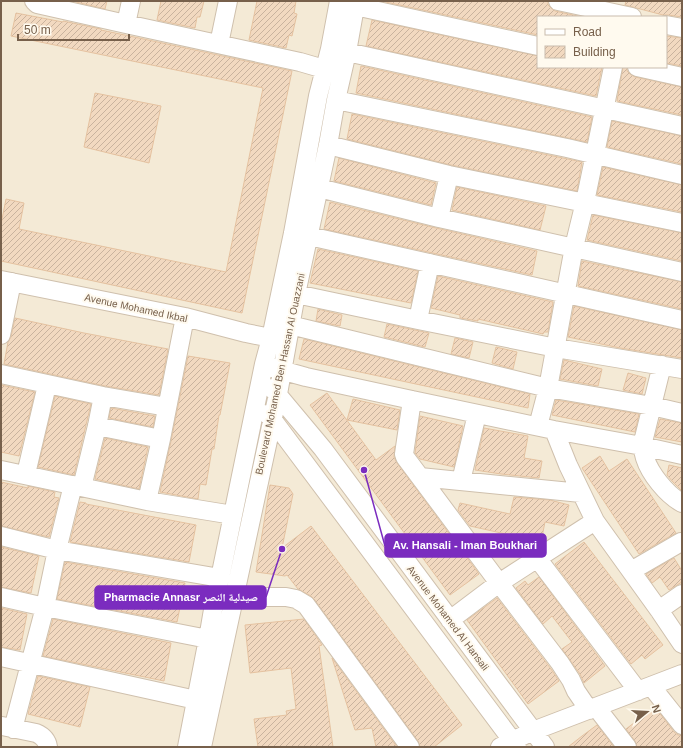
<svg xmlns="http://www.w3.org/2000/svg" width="683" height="748" viewBox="0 0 683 748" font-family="Arial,'Noto Naskh Arabic',sans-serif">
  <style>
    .residential { fill: #f4ead6; fill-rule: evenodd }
    .building { fill: url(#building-hatch); stroke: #e5c2a0 }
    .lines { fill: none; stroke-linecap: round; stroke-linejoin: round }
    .minor-casing { stroke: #cfc0ad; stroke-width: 20 }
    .minor { stroke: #fff; stroke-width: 18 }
    .labels { text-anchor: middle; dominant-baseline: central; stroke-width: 4; stroke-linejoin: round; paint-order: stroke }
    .street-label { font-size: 10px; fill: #77604b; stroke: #fffaef }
    .leader { fill: none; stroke: #7b2cbf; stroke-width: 1.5 }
    .callout-dot { fill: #7b2cbf; stroke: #fffaef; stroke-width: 1.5 }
    .callout { fill: #7b2cbf; stroke: #7b2cbf; stroke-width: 1.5 }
    .callout-label { font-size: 11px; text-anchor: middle; font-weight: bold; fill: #fff }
  </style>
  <defs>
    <pattern id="building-hatch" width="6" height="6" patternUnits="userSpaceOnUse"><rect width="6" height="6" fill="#f2d9c0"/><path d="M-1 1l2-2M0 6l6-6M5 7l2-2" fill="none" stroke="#c9b39e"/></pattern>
  </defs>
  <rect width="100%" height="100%" fill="#fdf7e8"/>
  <path class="residential" d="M1,1H682V747H1ZM538,17H666V67H538Z"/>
  <path class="building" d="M72,1H107L105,9Z
    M161,1H204L200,17H197L195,28L157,20Z
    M257,1H296L294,13L297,14L292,36L289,35L286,48L249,40Z
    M381,1H548V5L551,8L555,11L582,17H538V35Z
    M626,1H682V17L668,15H663L625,5Z
    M16,13L63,22V21L101,29V30L153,41L292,71L242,313L1,261V224L6,199L24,203L19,229L226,272L263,88L11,36Z
    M372,20L538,56V67H602L596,96L366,46Z
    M666,36L682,38V66L666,63Z
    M361,66L592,117L587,142L356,93Z
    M623,67H627V71L630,74L635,77L682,87V115L617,101Z
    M95,93L161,106L149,163L84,147Z
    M352,114L582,162L577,191L451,165L347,139Z
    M612,121L682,136V164L607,147Z
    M339,158L436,183L431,205L334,181Z
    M603,167L682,185V212L597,195Z
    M457,187L546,206L540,230L452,210Z
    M330,202L436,228L537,251L532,275L324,229Z
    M593,215L682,233V261L587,240Z
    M318,249L418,271L411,303L310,283Z
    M582,261L682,282V309L578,286Z
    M438,276L553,302L548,332H544L543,334L478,319V321L460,318V315L431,308Z
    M574,306L682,330V358L620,348L568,337Z
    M318,309L342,315L340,326L316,321Z
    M15,318L84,333L168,349L159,395L105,386L4,364L8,342L11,337Z
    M387,324L429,333L425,347L384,337Z
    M455,338L473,342L469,358L451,354Z
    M304,339L530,394L528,408L299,359Z
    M496,347L517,352L513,369L492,363Z
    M188,356L230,363L220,415H219L214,449H212L206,485L200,484L198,499L160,492L171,441Z
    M564,360L602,369L598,386L560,379Z
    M628,373L646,378L642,394L623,390Z
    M1,385L35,392L19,456L1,452Z
    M327,393L376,460L395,446L394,457L397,463L479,574L450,595L310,405Z
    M55,396L91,404L74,475L38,467Z
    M353,399L400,410L397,430L347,420Z
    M556,400L639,414L635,432L552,415Z
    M111,408L155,416L153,427L109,418Z
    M420,416L463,426L454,467L420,459L415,453Z
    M660,419L682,423V442L655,437Z
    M484,428L528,436L524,458L542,461L539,478L501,474L475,470Z
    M105,438L148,447L139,489L95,479Z
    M600,456L609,471L627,459L676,533L639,554L582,468Z
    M669,465L682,468V491L673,482L667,475Z
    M1,482L28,488V486L55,492L54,497L59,498L49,537L1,526Z
    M270,485L289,488L293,494L282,548L311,526L462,725L434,747H420L418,741L314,599L311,596L298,589L287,575L285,576L256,572Z
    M514,497L550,500L569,505L564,526L545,522L541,542L470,526L458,510L460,503L510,514Z
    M80,502L86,503V504L196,525L189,562L70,542Z
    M584,542L663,645L645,659L642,655L631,664L555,564Z
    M1,547L39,556L31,593L1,587Z
    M674,558L682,571V582L669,590L660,577L652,583L646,574Z
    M65,562L185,583L177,622L57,599Z
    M539,577L605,666L584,683L580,674L562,649L572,642L552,616L543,624L516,588L525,581L528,585Z
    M497,598L551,669L559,681L528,704L467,620Z
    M1,608L27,614L20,650L1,647Z
    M53,619L171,643L164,681L43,656Z
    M304,619L322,645L319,646L333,747H258L254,719L287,715L286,711L296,709L291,668L250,673L245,625Z
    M332,658L397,747H376L372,728L355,730Z
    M38,676L90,687L80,727L28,714Z
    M655,707L674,732L678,735H682V747H637L635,741L626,729Z
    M597,725L614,747H568L582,736Z"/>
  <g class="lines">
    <defs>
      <path id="minor" d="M34,1L37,4L126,24L300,62L324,69
        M558,1L632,17
        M355,6L538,46
        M126,24L131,1
        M666,25L682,28
        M219,44L228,1
        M347,52L682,126
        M637,67L682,77
        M336,100L567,148L682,175
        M328,145L449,175L682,223
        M319,188L439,218L682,272
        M439,218L449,175
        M309,236L682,320
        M1,280L185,317L246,333L271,338
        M296,294L418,320L556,348L682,369
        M418,320L430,263
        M290,325L548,388L652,406L682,413
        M1,335L12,282
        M662,365L642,446C643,450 644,454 645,458C650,474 667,495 682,503
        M270,367L306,377L412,400L554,430L642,446L682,455
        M1,374L103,396L167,407
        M272,388L323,449L545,747
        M412,400L404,454L405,457L420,477L581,493
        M267,414L272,419L517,747
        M97,426L161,439
        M538,426L548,388L574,247L585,202L613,67
        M554,430L568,465L595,521L659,610L682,644
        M1,470L147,501L233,515
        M26,474L47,385
        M420,477L499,583L560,663L571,680L576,691L589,710
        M461,481L477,414
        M82,487L97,426L103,396
        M147,501L161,439L185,317
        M1,536L57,550L220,578
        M537,558L638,691
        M631,571L681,542
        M1,597L45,607L208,639
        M234,597H286L296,599L306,605L410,747
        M659,610L682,594
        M450,620L499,583L595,521
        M1,657L196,700
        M651,686L682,725
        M596,707L627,747
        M2,726L36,733C43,736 47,740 48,747
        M13,729L45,607L57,550L73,485
        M187,747L208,639L215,598L220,578L264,364L271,338L293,233L318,96L330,49L339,1
        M202,747L278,394L296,294L328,145L336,100L347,52L356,1
        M500,747L533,731L682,674"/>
    </defs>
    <use href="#minor" class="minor-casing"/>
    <use href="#minor" class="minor"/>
  </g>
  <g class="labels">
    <g class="street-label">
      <text transform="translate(136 308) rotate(12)">Avenue Mohamed Ikbal</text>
      <text transform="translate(280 374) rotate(-78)">Boulevard Mohamed Ben Hassan Al Ouazzani</text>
      <text transform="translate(448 618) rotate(53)">Avenue Mohamed Al Hansali</text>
    </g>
  </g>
  <path class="leader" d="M364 470L385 546M282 549L266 597"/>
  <g class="callout-dot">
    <circle cx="364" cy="470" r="4"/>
    <circle cx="282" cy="549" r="4"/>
  </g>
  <g class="callout">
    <rect x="385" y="534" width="161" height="23" rx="4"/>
    <rect x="95" y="586" width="171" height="23" rx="4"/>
  </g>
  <g class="callout-label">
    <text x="465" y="549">Av. Hansali - Iman Boukhari</text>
    <text x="181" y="601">Pharmacie Annasr صيدلية النصر</text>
  </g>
  <rect width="683" height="748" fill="none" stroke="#77604b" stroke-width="4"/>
  <rect x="537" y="16" width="130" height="52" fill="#fffaef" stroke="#c9bcad"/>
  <rect x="545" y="29" width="20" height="6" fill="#ffffff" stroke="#c9bcad"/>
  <text x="573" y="36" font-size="12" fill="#77604b">Road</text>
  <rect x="545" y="46" width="20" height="12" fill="url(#building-hatch)" stroke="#c9bcad"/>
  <text x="573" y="56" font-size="12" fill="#77604b">Building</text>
  <g transform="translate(647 712) rotate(72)" stroke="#fffaef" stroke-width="3" paint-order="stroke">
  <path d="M0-3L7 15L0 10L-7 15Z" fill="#77604b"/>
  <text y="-6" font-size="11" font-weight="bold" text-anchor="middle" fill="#77604b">N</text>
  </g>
  <path d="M18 34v6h111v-6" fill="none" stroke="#77604b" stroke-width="2"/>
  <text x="24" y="34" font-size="12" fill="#77604b" stroke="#fffaef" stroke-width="3" paint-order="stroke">50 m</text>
</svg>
